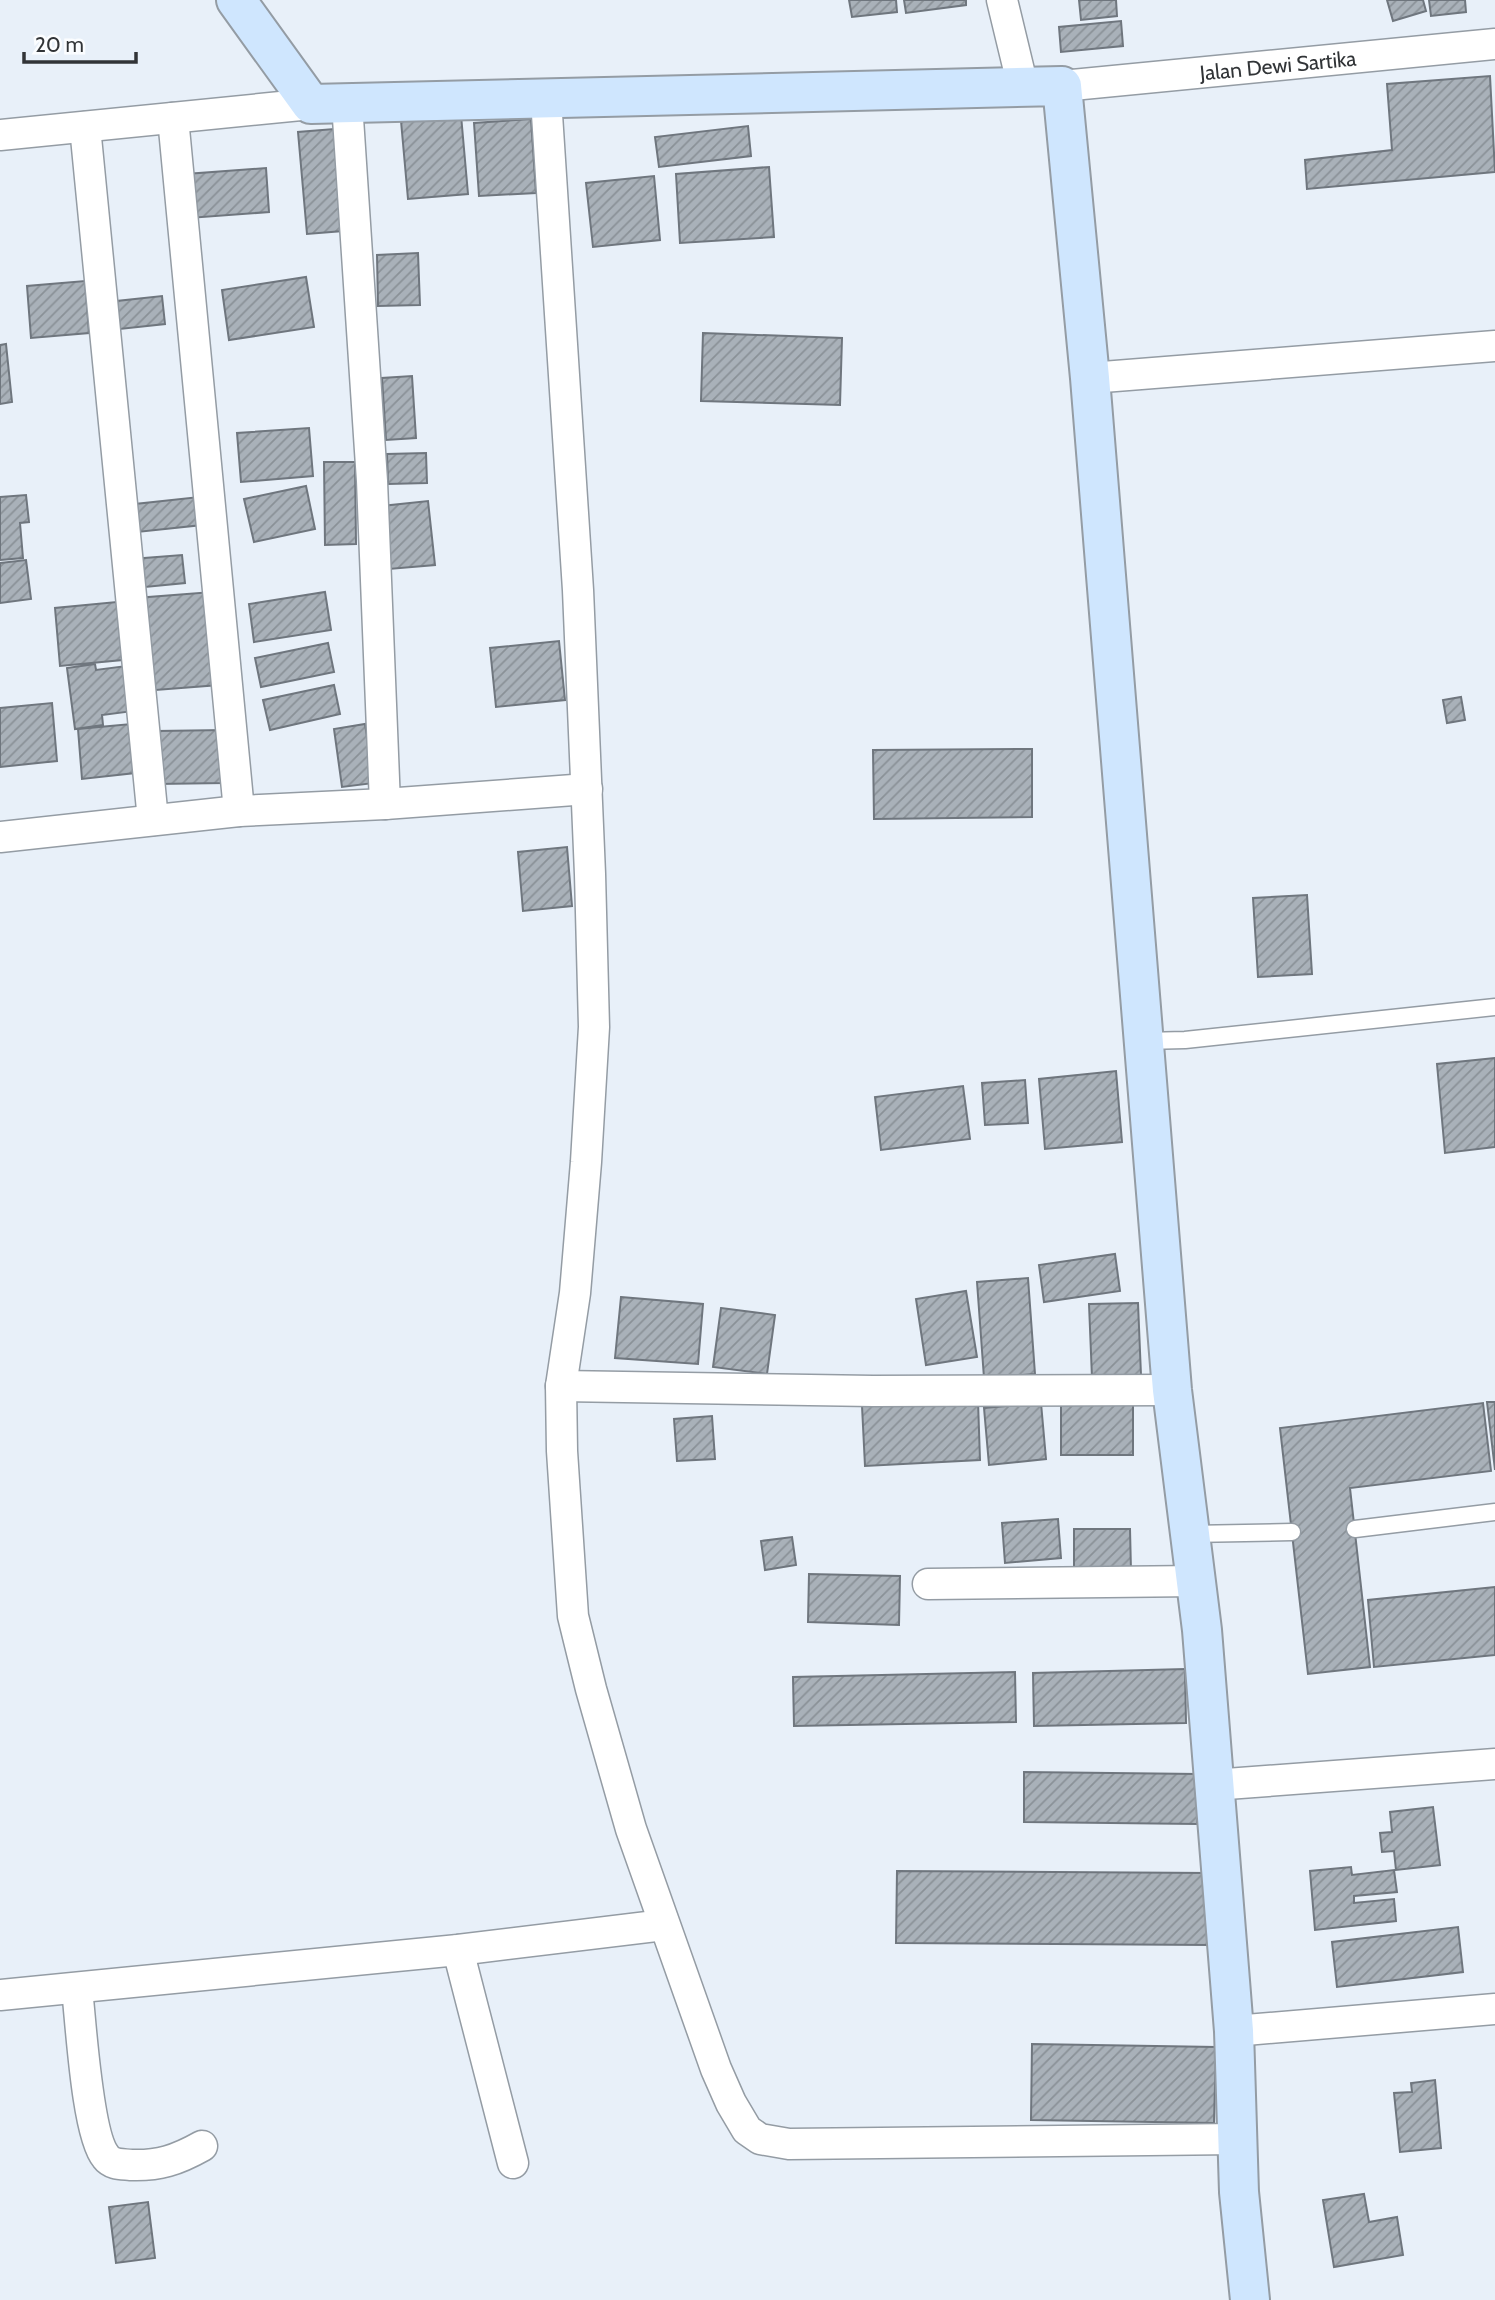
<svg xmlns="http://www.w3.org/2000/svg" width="1495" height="2300" viewBox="0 0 1495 2300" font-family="Cabin,sans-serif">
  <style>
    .building { fill: url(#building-hatch); stroke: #6f767e; stroke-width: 2 }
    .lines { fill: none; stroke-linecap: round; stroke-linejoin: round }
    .lane-casing { stroke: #949ca4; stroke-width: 19 }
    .street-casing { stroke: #949ca4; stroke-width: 33 }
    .secondary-casing { stroke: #949ca4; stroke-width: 42 }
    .lane { stroke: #fff; stroke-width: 16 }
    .street { stroke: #fff; stroke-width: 30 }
    .secondary { stroke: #cfe6fe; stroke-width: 38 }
    .labels { text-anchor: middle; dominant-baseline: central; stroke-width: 5; stroke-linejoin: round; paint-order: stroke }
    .street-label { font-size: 21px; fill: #313437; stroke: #fbfdff }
  </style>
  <defs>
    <pattern id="building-hatch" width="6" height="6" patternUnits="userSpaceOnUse" patternTransform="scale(1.75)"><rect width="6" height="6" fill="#a9b1b9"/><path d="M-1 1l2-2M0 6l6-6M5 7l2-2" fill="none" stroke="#8a9197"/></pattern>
  </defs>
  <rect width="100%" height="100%" fill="#e8f0f9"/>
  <path class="building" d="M849,0H896L897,12L852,17Z
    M904,0H966V5L906,13Z
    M1079,0H1116L1117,16L1081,20Z
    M1387,0H1423L1426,11L1393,21Z
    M1429,0H1465L1466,12L1431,16Z
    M1121,21L1123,46L1061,52L1059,27Z
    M1490,76L1495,172L1307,189L1305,160L1392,150L1387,84Z
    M461,115L468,194L408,199L401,121Z
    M531,119L536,193L479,196L474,123Z
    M748,126L751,156L659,167L655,137Z
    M334,129L343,231L307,234L298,132Z
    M769,167L774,237L680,243L676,174Z
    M266,168L269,212L189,218L186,174Z
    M654,176L660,240L593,247L586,183Z
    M418,253L420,305L378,306L377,255Z
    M306,277L314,327L229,340L222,290Z
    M85,281L89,333L31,338L27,286Z
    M162,296L165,324L120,329L117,301Z
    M703,333L842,338L840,405L701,401Z
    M6,344L12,402L0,404V345Z
    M412,376L416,438L386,440L382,378Z
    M309,428L313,476L241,482L237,433Z
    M426,453L427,483L388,484L387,454Z
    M324,462H355L356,544L325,545Z
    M306,486L315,529L254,542L244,499Z
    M26,495L29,522L20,523L23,558L0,560V497Z
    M199,497L202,525L128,533L126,505Z
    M428,501L435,565L389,569L382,506Z
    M182,555L185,583L135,588L132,559Z
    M26,560L31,599L0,603V563Z
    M212,592L219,685L143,691L136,598Z
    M325,592L331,630L254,642L249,604Z
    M127,601L133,659L60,666L55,608Z
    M559,641L565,700L496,707L490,648Z
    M328,643L334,672L261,687L255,658Z
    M95,664L96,670L134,665L141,710L102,715L103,725L75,729L67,668Z
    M334,685L340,714L270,730L263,700Z
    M1461,697L1465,720L1447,723L1443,700Z
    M52,703L57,761L0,767V708Z
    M131,724L135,773L82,779L78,729Z
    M365,724L374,783L342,787L334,729Z
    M225,730V783L157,784V731Z
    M1032,749V817L874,819L873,750Z
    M567,847L572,906L523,911L518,852Z
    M1307,895L1312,974L1258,977L1253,898Z
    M1495,1058V1147L1445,1153L1437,1064Z
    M1116,1071L1122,1142L1045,1149L1039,1079Z
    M1025,1080L1028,1123L985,1125L982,1083Z
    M963,1086L970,1139L881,1150L875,1097Z
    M1115,1254L1120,1291L1044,1302L1039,1265Z
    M1028,1278L1035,1374L984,1378L977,1282Z
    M966,1291L977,1357L926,1365L916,1299Z
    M621,1297L703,1304L698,1364L615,1358Z
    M1138,1303L1141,1375L1092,1378L1089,1304Z
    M721,1308L775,1315L767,1374L713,1367Z
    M978,1401L980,1460L865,1466L862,1406Z
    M1487,1402H1495V1470Z
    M1041,1403L1046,1459L989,1465L984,1408Z
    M1133,1403V1455H1061V1404Z
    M1483,1403L1491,1471L1350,1488L1370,1667L1308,1674L1280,1428Z
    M712,1416L715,1459L677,1461L674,1419Z
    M1058,1519L1061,1558L1005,1563L1002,1523Z
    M1074,1529H1130L1131,1571H1074Z
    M792,1537L796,1565L765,1570L761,1541Z
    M809,1574L900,1576L899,1625L808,1622Z
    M1495,1587V1655L1374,1667L1368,1600Z
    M1185,1669L1186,1723L1034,1726L1033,1673Z
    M1015,1672L1016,1722L794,1726L793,1677Z
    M1024,1772L1198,1774L1197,1824L1024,1822Z
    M1433,1807L1440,1865L1396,1870L1394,1851L1382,1852L1380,1833L1392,1832L1390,1812Z
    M1351,1867L1352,1875L1394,1870L1397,1892L1354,1896V1903L1394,1899L1396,1921L1315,1930L1310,1871Z
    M897,1871L1210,1873L1209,1945L896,1943Z
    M1458,1927L1463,1972L1337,1987L1332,1942Z
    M1032,2044L1216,2047L1214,2123L1031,2120Z
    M1435,2080L1441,2148L1400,2152L1394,2093L1412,2092L1411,2083Z
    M1364,2194L1369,2222L1397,2217L1403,2255L1334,2267L1323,2200Z
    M148,2202L155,2258L116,2263L109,2207Z"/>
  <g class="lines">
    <defs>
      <path id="lane" d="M1144,1041L1185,1040L1495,1007
        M1355,1529L1495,1512
        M1190,1534L1292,1532"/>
      <g id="street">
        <path d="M1002,0L1023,87"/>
        <path id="s1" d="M1062,86L1495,44"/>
        <path d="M546,99L578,590L590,874L594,1027L586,1162L575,1293L561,1386L562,1451L573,1616L591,1689L631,1829L716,2069L731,2103L747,2130L760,2139L789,2144L1237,2139"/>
        <path d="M347,103L372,481L385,804"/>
        <path d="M173,118L239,811"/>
        <path d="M85,127L153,820"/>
        <path d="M0,135L311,104"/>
        <path d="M1090,378L1495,346"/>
        <path d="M0,837L239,811L385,804L587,789"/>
        <path d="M561,1386L873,1391L1172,1390"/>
        <path d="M928,1584L1198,1581"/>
        <path d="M1213,1785L1495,1764"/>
        <path d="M458,1950L513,2163"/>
        <path d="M77,1989C81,2023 87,2135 106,2157C112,2165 122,2164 131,2165C159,2166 177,2160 202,2146"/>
        <path d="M0,1995L458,1950L664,1925"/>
        <path d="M1234,2031L1495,2009"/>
      </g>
      <path id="secondary" d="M236,0L311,104L1062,86L1090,378L1172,1390L1202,1630L1234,2031L1239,2192L1250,2300"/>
    </defs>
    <use href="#lane" class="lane-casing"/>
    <use href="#street" class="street-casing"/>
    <use href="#secondary" class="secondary-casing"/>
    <use href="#lane" class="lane"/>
    <use href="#street" class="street"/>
    <use href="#secondary" class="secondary"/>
  </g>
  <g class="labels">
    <g class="street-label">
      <text stroke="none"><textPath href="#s1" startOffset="217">Jalan Dewi Sartika</textPath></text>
    </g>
  </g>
  <path d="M24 52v10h112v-10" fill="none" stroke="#313437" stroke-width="3.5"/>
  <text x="35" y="52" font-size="21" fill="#313437" stroke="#fbfdff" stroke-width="5" paint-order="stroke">20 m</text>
</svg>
